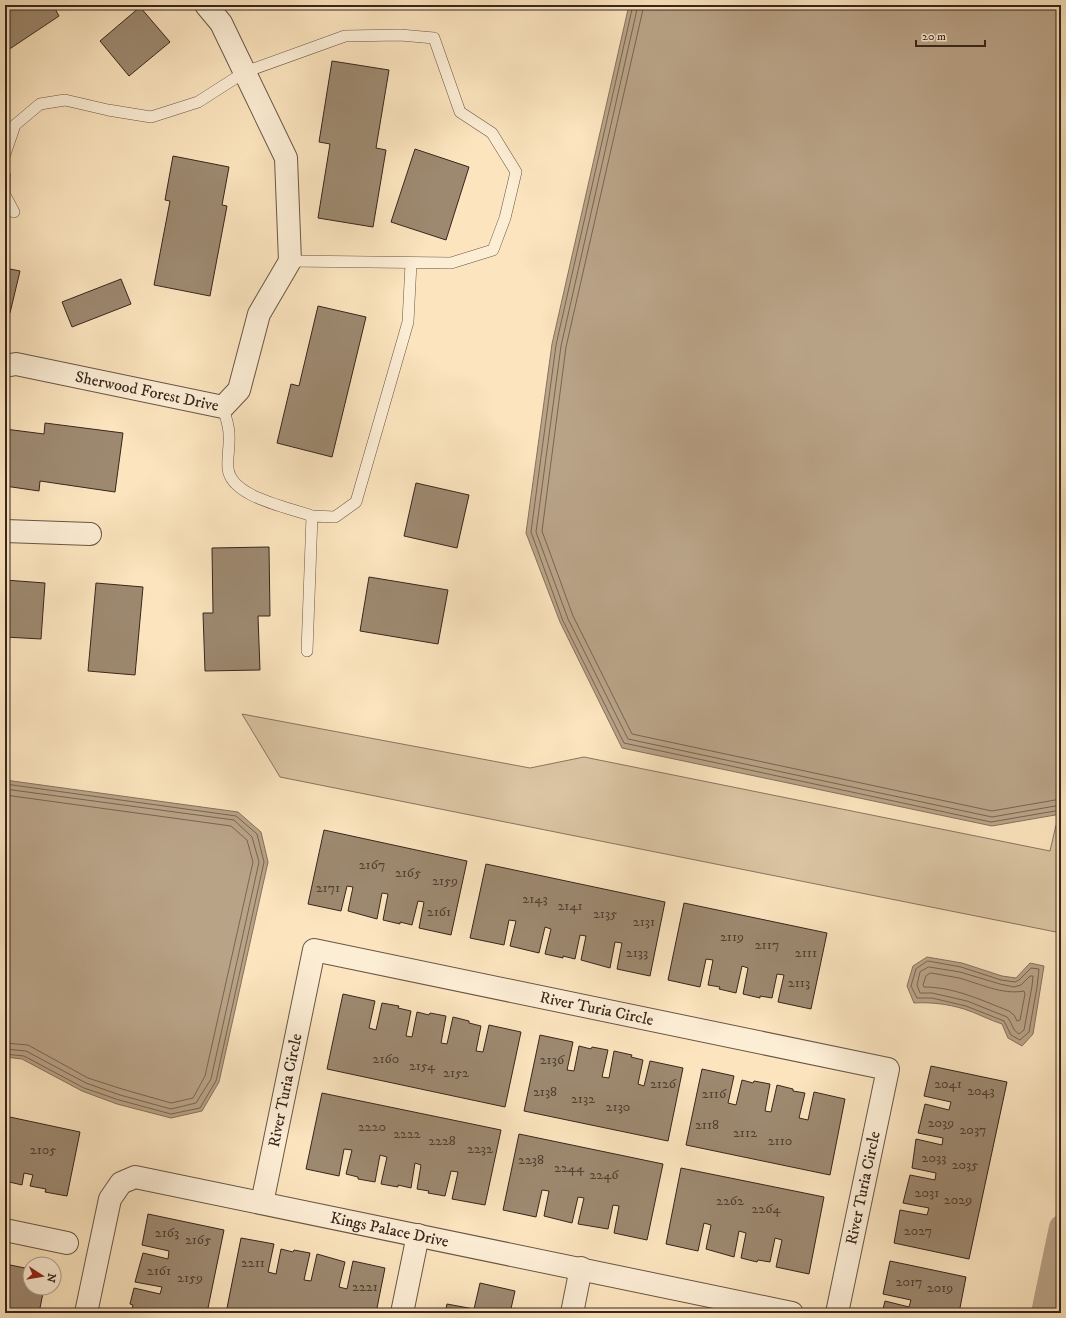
<svg xmlns="http://www.w3.org/2000/svg" width="1066" height="1318" viewBox="0 0 1066 1318" font-family="'IM FELL DW Pica',serif">
  <style>
    .green { fill: #dac4a2; stroke: #89755f }
    .water { fill: #b9a387; stroke: #85715c }
    .lines { fill: none; stroke-linecap: round; stroke-linejoin: round }
    .shore { stroke: #786452; stroke-width: 1 }
    .canal { stroke: #b9a387; stroke-width: 24 }
    .building { fill: #9d8970; stroke: #38261c }
    .service-casing { stroke: #695644; stroke-width: 12 }
    .minor-casing { stroke: #695644; stroke-width: 24 }
    .service { stroke: #fcedd5; stroke-width: 11 }
    .minor { stroke: #fcedd5; stroke-width: 22 }
    .labels { text-anchor: middle; dominant-baseline: central; stroke-width: 4; stroke-linejoin: round; paint-order: stroke }
    .number-label { font-size: 14px; fill: #513f31 }
    .street-label { font-size: 16px; fill: #38261c; stroke: #fcedd5 }
  </style>
  <rect width="100%" height="100%" fill="#fbe4be"/>
  <filter id="stains"><feTurbulence type="fractalNoise" baseFrequency=".005" numOctaves="4"/><feColorMatrix values="0 0 0 0 .2 0 0 0 0 .09 0 0 0 0 .02 0 0 0 .5 -.17"/></filter>
  <radialGradient id="worn" r=".72"><stop offset=".6" stop-color="#630" stop-opacity="0"/><stop offset="1" stop-color="#630" stop-opacity=".3"/></radialGradient>
  <path class="green" d="M242,714L530,768L584,757L1050,851L1056,825L1061,824V933L280,777Z"/>
  <path class="water" d="M629,5H1061V814L992,826L622,748L560,622L526,533L552,344Z
    M5,780L238,812L261,832L268,862L219,1082L202,1111L171,1118L117,1104L82,1091L22,1059L5,1057Z
    M927,957L962,963L1002,976L1016,978L1030,963L1044,966L1033,1034L1022,1046L1008,1038L1002,1024C989,1020 977,1013 964,1009C948,1004 931,1002 914,1003L907,986L913,966Z"/>
  <g class="lines">
    <path class="shore" d="M633,5L556,345L531,532L563,621L624,743L991,822L1061,810
      M638,5L561,346L536,532L568,619L628,739L992,817L1061,805
      M644,5L566,347L542,531L573,616L632,734L992,811L1061,799
      M5,784L236,816L257,834L264,862L216,1081L200,1108L171,1114L119,1100L84,1088L24,1056L5,1054
      M5,789L234,820L252,837L259,862L211,1079L196,1103L171,1109L120,1095L86,1083L26,1051L5,1049
      M5,795L231,826L247,840L253,862L205,1076L193,1098L171,1103L122,1089L88,1078L28,1045L5,1043
      M928,961L961,967L1001,980L1015,982L1019,980L1031,968L1039,969L1037,987L1029,1032L1020,1040L1011,1035L1004,1021L966,1006L932,998H917L911,986L916,969Z
      M929,967L960,972L1000,984L1014,987L1021,985L1030,976H1033L1032,986L1024,1030L1019,1034C1012,1030 1012,1022 1007,1017L967,1001L932,993H920L917,985L920,972Z
      M931,973C940,975 950,976 959,978C981,984 1002,995 1024,991L1025,994L1020,1020L1017,1021L1014,1015L1009,1011C981,1000 954,987 924,987L923,985L926,976Z"/>
    <path class="canal" d="M1043,1313L1061,1227"/>
  </g>
  <path class="building" d="M5,5H53L59,16L5,52Z
    M140,7L170,42L129,76L100,41Z
    M332,61L389,70L376,148L386,150L373,227L318,218L330,144L319,142Z
    M415,149L469,167L446,240L391,222Z
    M173,156L229,167L222,205L227,206L210,296L154,285L170,201L165,200Z
    M5,268L20,271L10,313L5,312Z
    M121,279L131,304L72,327L62,302Z
    M318,306L366,317L332,457L277,443L291,384L299,386Z
    M45,423L123,433L115,492L40,481L39,491L5,486V429L44,434Z
    M416,483L469,495L457,548L404,536Z
    M269,547L270,616H258L260,670L205,671L203,613H213L212,548Z
    M369,577L448,590L438,644L360,631Z
    M5,580L45,583L41,639L5,637Z
    M96,583L143,587L135,675L88,671Z
    M324,830L467,861L451,935L419,928L424,902L418,901L412,925L400,922V924L383,920L388,894L382,893L377,919L348,911L353,887L347,886L341,911L308,904Z
    M486,864L665,902L650,976L617,969L622,943L615,942L610,968L581,960L586,936L580,935L575,959L563,956V958L545,954L551,929L545,927L539,953L510,946L516,921L509,920L504,945L470,938Z
    M684,903L827,933L811,1009L778,1002L784,975L777,974L772,998L760,996V998L743,994L748,968L742,966L736,993L719,989L720,987L708,985L713,960L706,959L700,987L668,980Z
    M343,994L375,1001L369,1028L376,1030L382,1003L399,1006L398,1008L411,1011L406,1036L412,1037L417,1012L429,1015L430,1013L446,1016L441,1043L447,1044L453,1017L469,1021V1023L481,1026L476,1051L483,1052L489,1025L521,1032L505,1107L327,1069Z
    M540,1035L573,1042L567,1070L574,1071L579,1046L591,1049L592,1047L608,1050L602,1077L609,1078L614,1051L632,1055L631,1057L643,1060L638,1084L644,1086L650,1061L683,1068L668,1141L524,1111Z
    M931,1066L1007,1082L969,1259L894,1243L900,1210L927,1215L929,1208L903,1203L910,1175L935,1180L936,1173L912,1168L916,1139L942,1145L943,1138L918,1133L925,1104L949,1110L951,1102L924,1096Z
    M702,1069L734,1076L728,1103L736,1105L742,1080L753,1083L754,1081L770,1084L765,1111L771,1112L777,1085L793,1089V1091L805,1093L799,1118L808,1120L814,1092L845,1099L830,1175L686,1145Z
    M322,1093L501,1130L485,1205L452,1199L458,1172L451,1171L445,1196L428,1193L429,1191L417,1189L421,1165L415,1163L411,1188L398,1185V1187L381,1184L387,1157L380,1155L375,1182L358,1179V1177L346,1174L352,1150L344,1149L339,1176L306,1169Z
    M5,1116L80,1132L67,1196L45,1192L46,1189L30,1186L33,1175L24,1173L22,1185L5,1181Z
    M519,1134L663,1164L647,1240L614,1233L619,1206L613,1205L608,1229L578,1224L584,1198L578,1197L572,1223L544,1216L549,1191L542,1190L536,1217L503,1210Z
    M681,1168L824,1197L809,1274L776,1267L782,1240L775,1238L770,1262L758,1260L757,1262L741,1258L746,1233L739,1231L734,1257L706,1249L711,1225L704,1223L698,1251L666,1244Z
    M148,1214L224,1230L207,1313H131L133,1305L130,1304L134,1288L160,1294L162,1287L135,1282L143,1253L168,1259L169,1251L142,1245Z
    M241,1238L274,1244L268,1272L276,1274L281,1249L293,1252L294,1250L310,1253L304,1280L311,1281L317,1254L345,1262L339,1287L347,1289L353,1261L385,1268L376,1313H226Z
    M890,1261L966,1277L959,1313H882L885,1301L909,1307L911,1300L883,1294Z
    M5,1264L30,1269V1288H44L39,1313H5Z
    M480,1283L515,1291L510,1313H445L447,1304L474,1309Z"/>
  <g class="lines">
    <defs>
      <path id="service" d="M5,154L15,125L40,104L65,100L108,110L151,117L198,102L245,72L345,36L400,35L434,38L460,112L492,133L516,172L505,218L493,250L451,263L290,261
        M5,176V195L14,212
        M223,407C225,416 229,425 229,434C230,445 227,457 228,468C230,497 288,507 312,516L307,651
        M312,516L335,517L356,502L408,322L411,263"/>
      <g id="minor">
        <path id="s1" d="M5,366L16,364L223,407L239,390L259,314L290,261L286,158L221,23L206,5"/>
        <path d="M5,531L90,534"/>
        <path id="s2" d="M262,1203L314,950L888,1069L837,1313"/>
        <path d="M5,1230L67,1243"/>
        <path id="s3" d="M86,1313L110,1199L121,1183L135,1177L792,1313"/>
        <path d="M402,1313L418,1235"/>
        <path d="M572,1313L581,1268"/>
      </g>
    </defs>
    <use href="#service" class="service-casing"/>
    <use href="#minor" class="minor-casing"/>
    <use href="#service" class="service"/>
    <use href="#minor" class="minor"/>
  </g>
  <g class="labels">
    <g class="number-label">
      <text x="372" y="865">2167</text>
      <text x="408" y="873">2165</text>
      <text x="445" y="881">2159</text>
      <text x="328" y="888">2171</text>
      <text x="535" y="899">2143</text>
      <text x="570" y="906">2141</text>
      <text x="439" y="912">2161</text>
      <text x="605" y="914">2135</text>
      <text x="644" y="922">2131</text>
      <text x="732" y="937">2119</text>
      <text x="767" y="945">2117</text>
      <text x="637" y="953">2133</text>
      <text x="806" y="953">2111</text>
      <text x="799" y="983">2113</text>
      <text x="386" y="1059">2160</text>
      <text x="552" y="1060">2136</text>
      <text x="422" y="1066">2154</text>
      <text x="456" y="1073">2152</text>
      <text x="663" y="1084">2126</text>
      <text x="948" y="1084">2041</text>
      <text x="981" y="1091">2043</text>
      <text x="545" y="1092">2138</text>
      <text x="714" y="1094">2116</text>
      <text x="583" y="1099">2132</text>
      <text x="618" y="1107">2130</text>
      <text x="941" y="1123">2039</text>
      <text x="707" y="1125">2118</text>
      <text x="372" y="1127">2220</text>
      <text x="973" y="1130">2037</text>
      <text x="745" y="1133">2112</text>
      <text x="407" y="1134">2222</text>
      <text x="442" y="1141">2228</text>
      <text x="780" y="1141">2110</text>
      <text x="480" y="1149">2232</text>
      <text x="43" y="1150">2105</text>
      <text x="934" y="1158">2033</text>
      <text x="531" y="1160">2238</text>
      <text x="965" y="1165">2035</text>
      <text x="569" y="1168">2244</text>
      <text x="604" y="1175">2246</text>
      <text x="927" y="1193">2031</text>
      <text x="958" y="1200">2029</text>
      <text x="730" y="1201">2262</text>
      <text x="766" y="1209">2264</text>
      <text x="918" y="1231">2027</text>
      <text x="167" y="1233">2163</text>
      <text x="198" y="1240">2165</text>
      <text x="253" y="1263">2211</text>
      <text x="159" y="1271">2161</text>
      <text x="190" y="1278">2159</text>
      <text x="909" y="1282">2017</text>
      <text x="365" y="1287">2221</text>
      <text x="940" y="1288">2019</text>
    </g>
    <g class="street-label">
      <text stroke="none"><textPath href="#s1" startOffset="145">Sherwood Forest Drive</textPath></text>
      <text stroke="none"><textPath href="#s2" startOffset="547">River Turia Circle</textPath></text>
      <text stroke="none"><textPath href="#s2" startOffset="115">River Turia Circle</textPath></text>
      <text transform="translate(863 1188) rotate(-78)">River Turia Circle</text>
      <text stroke="none"><textPath href="#s3" startOffset="411">Kings Palace Drive</textPath></text>
    </g>
  </g>
  <rect width="1066" height="1318" fill="none" stroke="#fbe4be" stroke-width="20"/>
  <rect x="6" y="6" width="1054" height="1306" fill="none" stroke="#38261c" stroke-width="2"/>
  <rect x="10" y="10" width="1046" height="1298" fill="none" stroke="#38261c"/>
  <g transform="translate(42 1276) rotate(102)"><circle r="19" fill="#fcedd5" stroke="#ae9d8b"/>
  <path d="M0-3L7 15L0 10L-7 15Z" fill="#8f2418"/>
  <text y="-6" font-size="11" font-weight="bold" text-anchor="middle" fill="#38261c">N</text>
  </g>
  <path d="M916 40v6h69v-6" fill="none" stroke="#38261c" stroke-width="2"/>
  <text x="922" y="40" font-size="12" fill="#38261c" stroke="#fcedd5" stroke-width="3" paint-order="stroke">20 m</text>
  <rect width="100%" height="100%" filter="url(#stains)"/>
  <rect width="100%" height="100%" fill="url(#worn)"/>
</svg>
